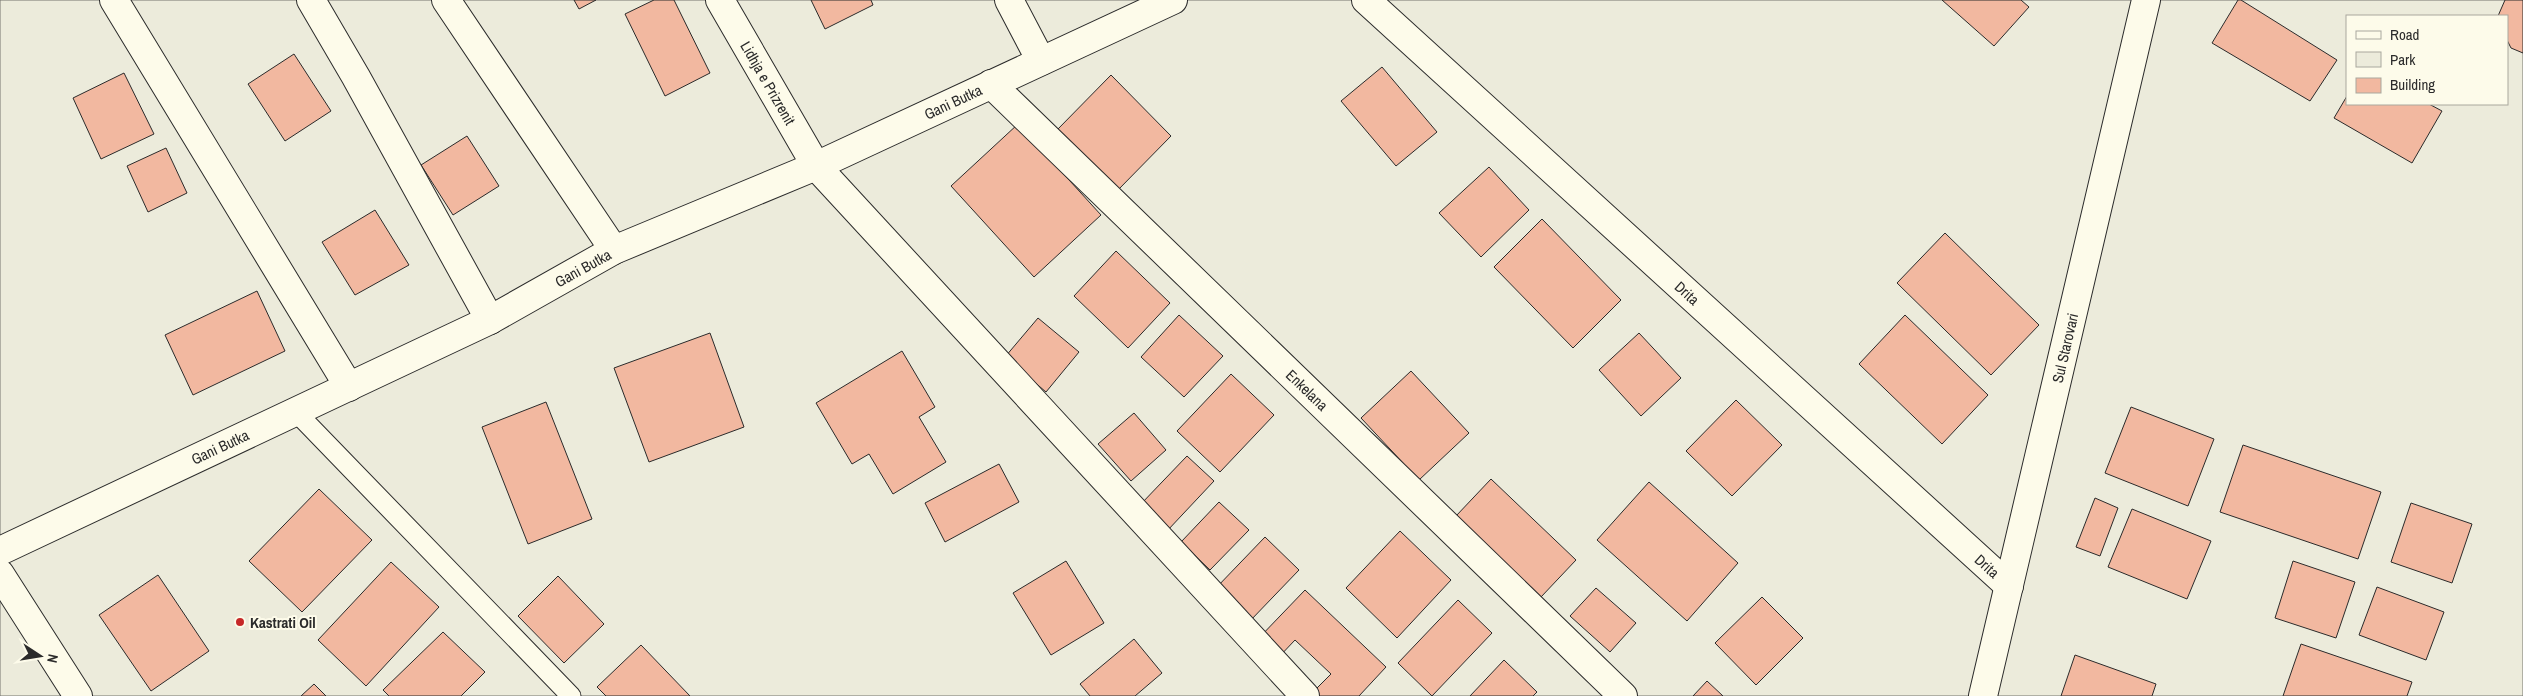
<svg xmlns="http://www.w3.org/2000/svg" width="2523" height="696" viewBox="0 0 2523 696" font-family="'Archivo Narrow',sans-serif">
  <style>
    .green { fill: #ecebdb; stroke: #74746e; fill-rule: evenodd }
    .building { fill: #f2b8a0; stroke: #2b2b2b }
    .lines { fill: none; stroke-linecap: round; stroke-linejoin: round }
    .lane-casing { stroke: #2b2b2b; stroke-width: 21 }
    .street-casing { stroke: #2b2b2b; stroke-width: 30 }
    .secondary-casing { stroke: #2b2b2b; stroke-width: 30 }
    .primary-casing { stroke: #2b2b2b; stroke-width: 30 }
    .lane { stroke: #fdfbea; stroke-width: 19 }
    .street { stroke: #fdfbea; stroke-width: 28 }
    .secondary { stroke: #fdfbea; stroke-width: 28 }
    .primary { stroke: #fdfbea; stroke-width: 28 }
    .poi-dot { fill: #c62828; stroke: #fdfbea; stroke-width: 2 }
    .labels { text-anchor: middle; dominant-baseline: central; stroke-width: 4; stroke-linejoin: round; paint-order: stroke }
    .street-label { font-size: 15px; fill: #2b2b2b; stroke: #fdfbea }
    .poi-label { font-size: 15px; font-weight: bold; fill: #2b2b2b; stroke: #fdfbea; text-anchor: start }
  </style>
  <rect width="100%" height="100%" fill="#fdfbea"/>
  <path class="green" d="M0,0H2523V696H0ZM2347,16H2507V104H2347Z"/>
  <path class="building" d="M574,0H596L579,9Z
    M654,0H674L710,73L665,96L625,14Z
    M811,0H871L873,5L825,29Z
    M1942,0H2021L2029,7L1994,46Z
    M2238,0H2241L2337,60L2310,101L2212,43Z
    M2505,0H2523V53L2511,48L2507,40V16H2498Z
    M294,54L331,111L285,141L248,84Z
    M1382,67L1437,132L1396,166L1341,101Z
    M124,73L154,134L101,159L73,98Z
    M1111,75L1171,136L1117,191L1057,130Z
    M2347,96V104H2429L2442,111L2412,163L2334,118Z
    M1018,124L1101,215L1034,277L951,186Z
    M467,136L499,186L453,215L421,165Z
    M166,148L187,193L148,212L127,166Z
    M1489,167L1529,210L1481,257L1439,213Z
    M375,210L409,265L355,295L322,242Z
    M1542,219L1621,300L1573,348L1494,267Z
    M1945,233L2039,325L1991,375L1897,283Z
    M1116,251L1170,303L1128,348L1074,296Z
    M257,291L285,351L193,395L165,335Z
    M1179,315L1223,356L1184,397L1141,357Z
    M1905,315L1988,395L1942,444L1859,364Z
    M1038,318L1079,352L1046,392L1005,357Z
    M710,333L744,427L649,462L614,368Z
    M1639,333L1681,378L1641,416L1599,370Z
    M902,351L935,407L919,417L946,462L893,494L869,454L852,464L816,403Z
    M1411,371L1469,433L1419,480L1361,418Z
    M1231,374L1274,415L1220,472L1177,431Z
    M1736,400L1782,445L1732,496L1686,451Z
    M546,402L592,519L528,544L482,427Z
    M2131,407L2214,439L2188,506L2105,473Z
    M1134,413L1166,450L1131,481L1098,444Z
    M2243,445L2381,492L2358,559L2220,512Z
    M1187,456L1214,481L1167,531L1140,505Z
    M999,464L1019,502L945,542L925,503Z
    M1491,479L1576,560L1541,597L1456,516Z
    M1649,482L1738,563L1687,621L1597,540Z
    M319,489L372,540L302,612L249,561Z
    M2095,498L2118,508L2100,556L2076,547Z
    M1219,502L1249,530L1210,570L1181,542Z
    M2411,503L2472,524L2452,583L2391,562Z
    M2132,509L2211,541L2187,599L2108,567Z
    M1400,531L1451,580L1397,638L1346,588Z
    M1265,537L1299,570L1249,622L1215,589Z
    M1066,561L1104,623L1051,655L1013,593Z
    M2293,561L2355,582L2336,638L2275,618Z
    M391,562L439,607L366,686L318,640Z
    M158,575L209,651L151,691L99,615Z
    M558,576L604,624L564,663L518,616Z
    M2377,587L2444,612L2426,660L2359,635Z
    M1596,588L1636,623L1610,652L1570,616Z
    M1305,590L1386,667L1359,696H1315L1312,693L1331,674L1295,640L1277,659L1257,640Z
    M1762,597L1803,638L1756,685L1715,643Z
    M1458,600L1492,633L1432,696L1398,663Z
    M443,632L485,672L461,696H389L383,690Z
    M1134,639L1162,673L1135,696H1090L1080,684Z
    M2301,644L2412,682L2407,696H2283Z
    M641,645L690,696H606L597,687Z
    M2075,655L2156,684L2152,696H2061Z
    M1504,660L1537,692L1533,696H1470Z
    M1707,681L1723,696H1693Z
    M314,684L326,696H301Z"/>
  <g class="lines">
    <defs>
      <path id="lane" d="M296,412L571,696"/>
      <path id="street" d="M114,0L349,387
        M311,0L356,77L490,320
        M446,0L614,250
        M720,0L816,166L1305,696
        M1009,0L1041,61
        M1366,0L2009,586
        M991,84L1623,696
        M0,574L78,696"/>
      <path id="secondary" d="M1983,696L2146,0"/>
      <path id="primary" d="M0,551L490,320L614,250L816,166L1173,0"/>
    </defs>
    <use href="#lane" class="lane-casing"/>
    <use href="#street" class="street-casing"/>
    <use href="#secondary" class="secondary-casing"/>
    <use href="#primary" class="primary-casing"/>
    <use href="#lane" class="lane"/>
    <use href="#street" class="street"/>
    <use href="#secondary" class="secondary"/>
    <use href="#primary" class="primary"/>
  </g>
  <circle class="poi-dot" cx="240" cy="622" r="5"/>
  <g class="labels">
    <g class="street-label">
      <text transform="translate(768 83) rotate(60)">Lidhja e Prizrenit</text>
      <text transform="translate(953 102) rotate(-25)">Gani Butka</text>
      <text transform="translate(583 268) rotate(-29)">Gani Butka</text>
      <text transform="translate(1687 293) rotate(42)">Drita</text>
      <text transform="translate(2065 348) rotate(-77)">Sul Starovari</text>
      <text transform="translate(1307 390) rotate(44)">Enkelana</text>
      <text transform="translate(220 447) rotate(-25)">Gani Butka</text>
      <text transform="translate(1987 566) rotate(42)">Drita</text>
    </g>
    <g class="poi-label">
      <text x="250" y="622">Kastrati Oil</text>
    </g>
  </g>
  <rect x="2346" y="15" width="162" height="90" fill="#fdfbea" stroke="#a9a89e"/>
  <rect x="2356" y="31" width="25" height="8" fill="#fdfbea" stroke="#a9a89e"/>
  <text x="2390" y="40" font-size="15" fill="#2b2b2b">Road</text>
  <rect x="2356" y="52" width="25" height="15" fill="#ecebdb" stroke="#a9a89e"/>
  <text x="2390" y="65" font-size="15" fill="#2b2b2b">Park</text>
  <rect x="2356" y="78" width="25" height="15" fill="#f2b8a0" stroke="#a9a89e"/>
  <text x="2390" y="90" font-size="15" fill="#2b2b2b">Building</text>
  <g transform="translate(40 656) rotate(102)" stroke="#fdfbea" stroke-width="4" paint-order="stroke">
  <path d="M0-4L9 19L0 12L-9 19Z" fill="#2b2b2b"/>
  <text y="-8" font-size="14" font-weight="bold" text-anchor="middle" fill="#2b2b2b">N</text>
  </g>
</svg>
